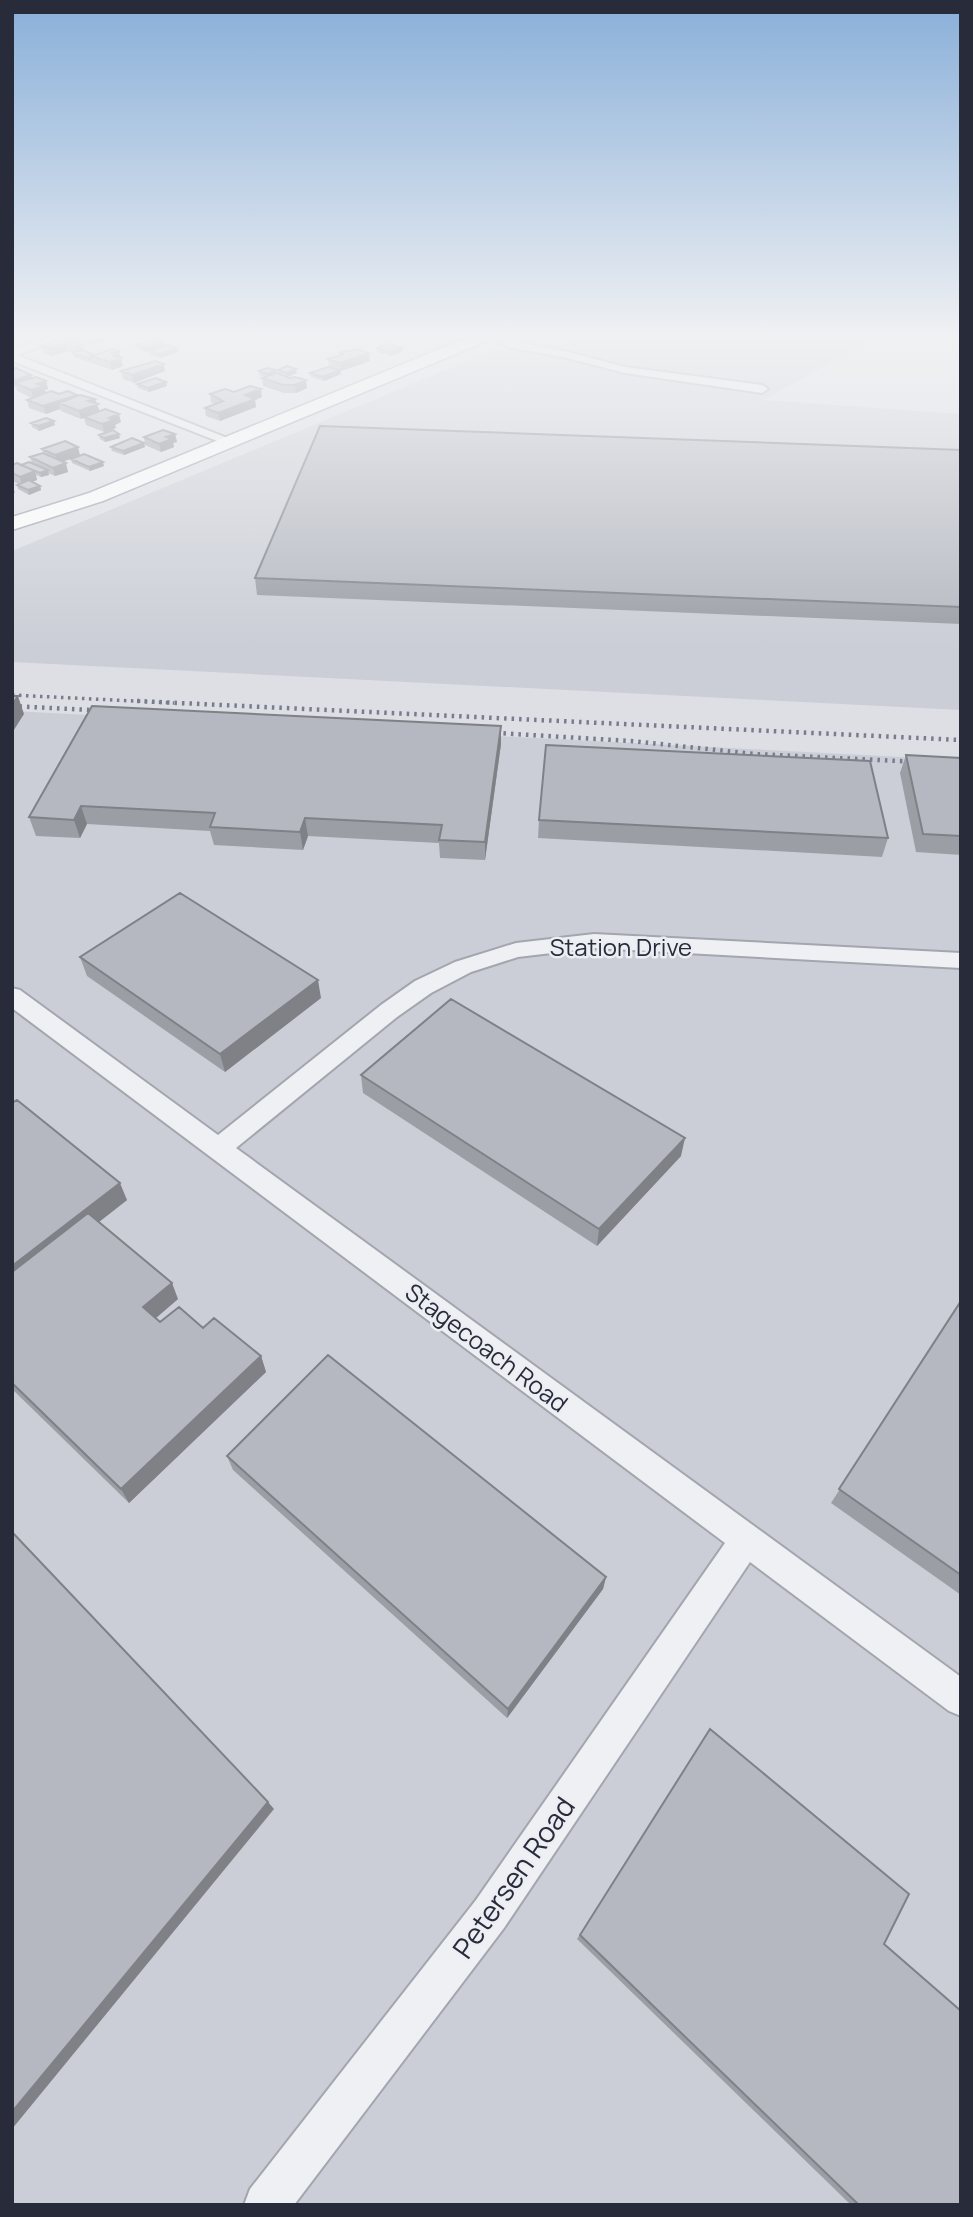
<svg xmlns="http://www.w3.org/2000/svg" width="973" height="2217" viewBox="0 0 973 2217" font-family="Manrope,sans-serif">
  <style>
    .built { fill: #cbced6 }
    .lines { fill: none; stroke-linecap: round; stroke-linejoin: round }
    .minor-casing { stroke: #a3a6ae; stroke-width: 4 }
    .primary-casing { stroke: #9ea2af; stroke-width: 3 }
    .minor { fill: #eff0f4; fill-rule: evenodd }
    .primary { fill: #fff; fill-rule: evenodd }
    .rail-far1 { stroke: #787d8d; stroke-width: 3.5; stroke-dasharray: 2.5 4.5; stroke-linecap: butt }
    .rail { stroke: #787d8d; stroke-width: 4.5; stroke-dasharray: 2.5 5; stroke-linecap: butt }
    .wall { fill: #9c9ea6 }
    .shaded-wall { fill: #7f8187 }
    .building { fill: #b5b8c1; stroke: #7f8187; stroke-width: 2 }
    .labels { text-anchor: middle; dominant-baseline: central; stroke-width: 5; stroke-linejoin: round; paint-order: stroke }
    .street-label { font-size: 24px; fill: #282c3a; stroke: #eceef3 }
    .near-street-label { font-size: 28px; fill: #282c3a; stroke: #eceef3 }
  </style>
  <rect width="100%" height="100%" fill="#dddfe5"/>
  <path class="built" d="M558,337H876L764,400L961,414V710L12,662V551L491,351L566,345Z
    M12,711L961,760V2205H12Z"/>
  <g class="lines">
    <defs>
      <path id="minor" d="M52,337H68L17,355L235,441L233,444H225L12,361V349Z
        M492,337H505L515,342L564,351L625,367L762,385L768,389L762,393L625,373L563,357L508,347Z
        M594,934L961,953V968L594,948L518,957L471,972L431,993L397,1017L236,1148L961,1677V1716L949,1711L750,1562L504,1928L294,2205H244L250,2189L476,1900L725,1543L12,1008V988L20,990L218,1135L381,1005L415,981L455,962L516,943Z"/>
      <path id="primary" d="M469,337H491L489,340L103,501L12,530V517L89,493Z"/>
    </defs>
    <use href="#minor" class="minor-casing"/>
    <use href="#primary" class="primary-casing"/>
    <use href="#minor" class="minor"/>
    <use href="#primary" class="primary"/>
    <path class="rail-far1" d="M12,695L174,703"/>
    <path class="rail" d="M137,701L961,740
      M12,706L110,711
      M481,732L631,741L755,754L961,764"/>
  </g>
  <path class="wall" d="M64,337L83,345L84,351L94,355L119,351L123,366L112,370L74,357L73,353L68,351L51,356L43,353L41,346Z
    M78,337L104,338V341L92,345L79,341Z
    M164,341V345L145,352L137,349L136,345Z
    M177,348L178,352L160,358L149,355L148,351Z
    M377,348H402V352L391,356L377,352Z
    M339,353H369L370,361L340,371L341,374L324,381L311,377L310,373L329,367L328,359L339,356Z
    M12,369L31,375L32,378L46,381L48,389L45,390L46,393L77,396L96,403L99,411L121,422L115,425L116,428L104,432L86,425L84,418L81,419L61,411L60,409L46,414L29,408L27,400L32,398L17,391L16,387L12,386Z
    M276,370V374L307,388L296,393H284L263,386L262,378L266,377L259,375V371Z
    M278,370L297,373L287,377L278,374Z
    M121,371H165L134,383L123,379Z
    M137,384L167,386L149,392L138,388Z
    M234,392L262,397L255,400L256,407L220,421L206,416L205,408L215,404L211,402L210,394Z
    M31,423L55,425L39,431L32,427Z
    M175,434L177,442L173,443L174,447L161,452L145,445L144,437Z
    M99,435L120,438L105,442L100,439Z
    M144,443L145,447L124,455L112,451L111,447Z
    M42,449L80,455L104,466L90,471L72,463L71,459L74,457L63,462L68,472L55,476L48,473L49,475L41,477L36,475L37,480L32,482L40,486L41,490L29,495L18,489L17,485L19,484L12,481V465L32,463L30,457L43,453Z
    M961,450V624L257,595L255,578Z
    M92,706L501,726V744L485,860L440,858L439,843L308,836L303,850L214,845L210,831L87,824L80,838L36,836L29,817Z
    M906,755L961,758V855L916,852L900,773Z
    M539,820L888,838L882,857L538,838Z
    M80,957L321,998L225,1072L87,976Z
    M361,1075L681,1156L597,1246L363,1093Z
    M12,1103L127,1200L99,1222L178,1299L156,1318L160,1322L203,1328L261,1356L266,1372L129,1503L12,1389Z
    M961,1301V1595L831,1503Z
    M227,1456L606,1577L603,1589L507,1718L233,1470Z
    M710,1729L884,1944L961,2205H851L577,1939Z"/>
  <path class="shaded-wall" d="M22,337H35L23,340Z
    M104,338V341L92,345L91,341Z
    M164,341V345L145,352L144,348Z
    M66,343L68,351L51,356L49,348Z
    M83,345L85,352L78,354L76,347Z
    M177,348L178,352L160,358L159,354Z
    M402,348V352L391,356V352Z
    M119,351L123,366L112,370L110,362L112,353Z
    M369,353L370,361L341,371L340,363Z
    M164,364L165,371L134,383L132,375Z
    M296,369L297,373L287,377V373Z
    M276,370V374L268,378L267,374Z
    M340,370L341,374L324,381L323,377Z
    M31,375L33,382L17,384L16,380Z
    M306,380L307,388L296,393L295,385Z
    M46,381L48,389L45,390L46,394L33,398L31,390L37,384Z
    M166,382L167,386L149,392L148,388Z
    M261,389L262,397L255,400L256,407L220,421L218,413L245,395Z
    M77,395L79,403H59L60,409L46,414L43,406Z
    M95,399L100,412L81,419L79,411L88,401Z
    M119,414L121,422L115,425L116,428L104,432L102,424L109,418Z
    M54,421L55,425L39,431L38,426Z
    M119,434L120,438L105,442L104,438Z
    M175,434L177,442L173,443L174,447L161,452L159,444L166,437Z
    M144,443L145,447L124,455L123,451Z
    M78,447L80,455L57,464L55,455Z
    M103,462L104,466L90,471L89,467Z
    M66,463L68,472L55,476L53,468Z
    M48,470L49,475L41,477L40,473Z
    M35,471L37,480L22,485L20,477Z
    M12,484L15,493L12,494Z
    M40,486L41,490L29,495L28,490Z
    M18,696L24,714L12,733V705Z
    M501,726V744L485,860V842Z
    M81,806L87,824L80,838L74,820Z
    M305,818L308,836L303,850L300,832Z
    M318,980L321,998L225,1072L220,1054Z
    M685,1138L681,1156L597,1246L599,1229Z
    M120,1183L127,1200L12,1290V1266Z
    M172,1283L178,1299L150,1323L143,1307Z
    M261,1356L266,1372L129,1503L121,1489Z
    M606,1577L603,1589L507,1718L508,1709Z
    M268,1802L274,1809L12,2129V2112Z"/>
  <path class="building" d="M64,337L83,345L76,347L66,343L49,348L41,346Z
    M79,337H102L104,338L91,341Z
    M157,339L164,341L144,348L136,345Z
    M387,344L402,348L391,352L377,348Z
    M167,345L177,348L159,354L148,351Z
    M113,349L119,351L112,353L117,355L113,356L121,358L110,362L91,356Z
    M357,349L369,353L340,363L328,359L344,354L339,353Z
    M82,350L94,355L91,356V359L73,353Z
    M155,361L164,364L132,375L121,371Z
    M287,366L296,369L287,373L278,370Z
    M328,367L340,370L323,377L310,373Z
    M16,368L31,375L16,380L12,379V369Z
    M267,368L276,370L267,374L259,371Z
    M277,373L290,378L295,377L306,380L295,385H283L262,378Z
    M36,377L46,381L37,384L44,386L31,390L15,383Z
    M156,378L166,382L148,388L137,384Z
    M250,386L261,389L245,395L255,399L218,413L205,408L223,401L210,394L225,389L234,392Z
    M51,391L59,394L68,391L77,395L43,406L27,400Z
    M80,395L95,399L88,401L98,404L79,411L59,403Z
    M105,409L119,414L109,418L114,420L102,424L84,417Z
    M46,418L54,421L38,426L31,423Z
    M320,426L961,450V607L255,578Z
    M113,430L119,434L104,438L99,435Z
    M163,430L175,434L166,437L172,439L159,444L144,437Z
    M132,438L144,443L123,451L111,447Z
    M65,441L78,447L55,455L42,449Z
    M43,453L66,463L53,468L30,457Z
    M84,454L103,462L89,467L71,459Z
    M29,462L48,470L40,473L21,465Z
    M17,463L35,471L20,477L12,473V465Z
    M29,480L40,486L28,490L17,485Z
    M12,696H18L12,705Z
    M92,706L501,726L485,842L439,840L442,825L305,818L300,832L210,827L215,813L81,806L74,820L29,817Z
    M546,745L870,761L888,838L539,820Z
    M906,755L961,758V836L923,834Z
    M180,893L318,980L220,1054L80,957Z
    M451,999L685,1138L599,1229L361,1075Z
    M17,1100L120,1183L12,1266V1103Z
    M88,1213L172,1283L143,1307L160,1322L179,1307L203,1328L214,1318L261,1356L121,1489L12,1383V1272Z
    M961,1301V1575L839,1489Z
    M328,1355L606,1577L508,1709L227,1456Z
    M12,1532L268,1802L12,2112Z
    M710,1729L909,1894L884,1944L961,2011V2205H859L580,1935Z"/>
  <linearGradient id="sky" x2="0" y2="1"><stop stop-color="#89afd9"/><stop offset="0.52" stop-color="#f0f1f3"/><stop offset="1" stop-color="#f0f1f3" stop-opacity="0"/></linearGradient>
  <rect width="973" height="647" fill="url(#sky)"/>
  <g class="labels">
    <g class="street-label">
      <text x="621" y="946">Station Drive</text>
      <text transform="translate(487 1347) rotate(37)">Stagecoach Road</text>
    </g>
    <g class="near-street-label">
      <text transform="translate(513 1877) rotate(-55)">Petersen Road</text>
    </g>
  </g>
  <rect width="973" height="2217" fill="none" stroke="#282c3a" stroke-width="28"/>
</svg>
